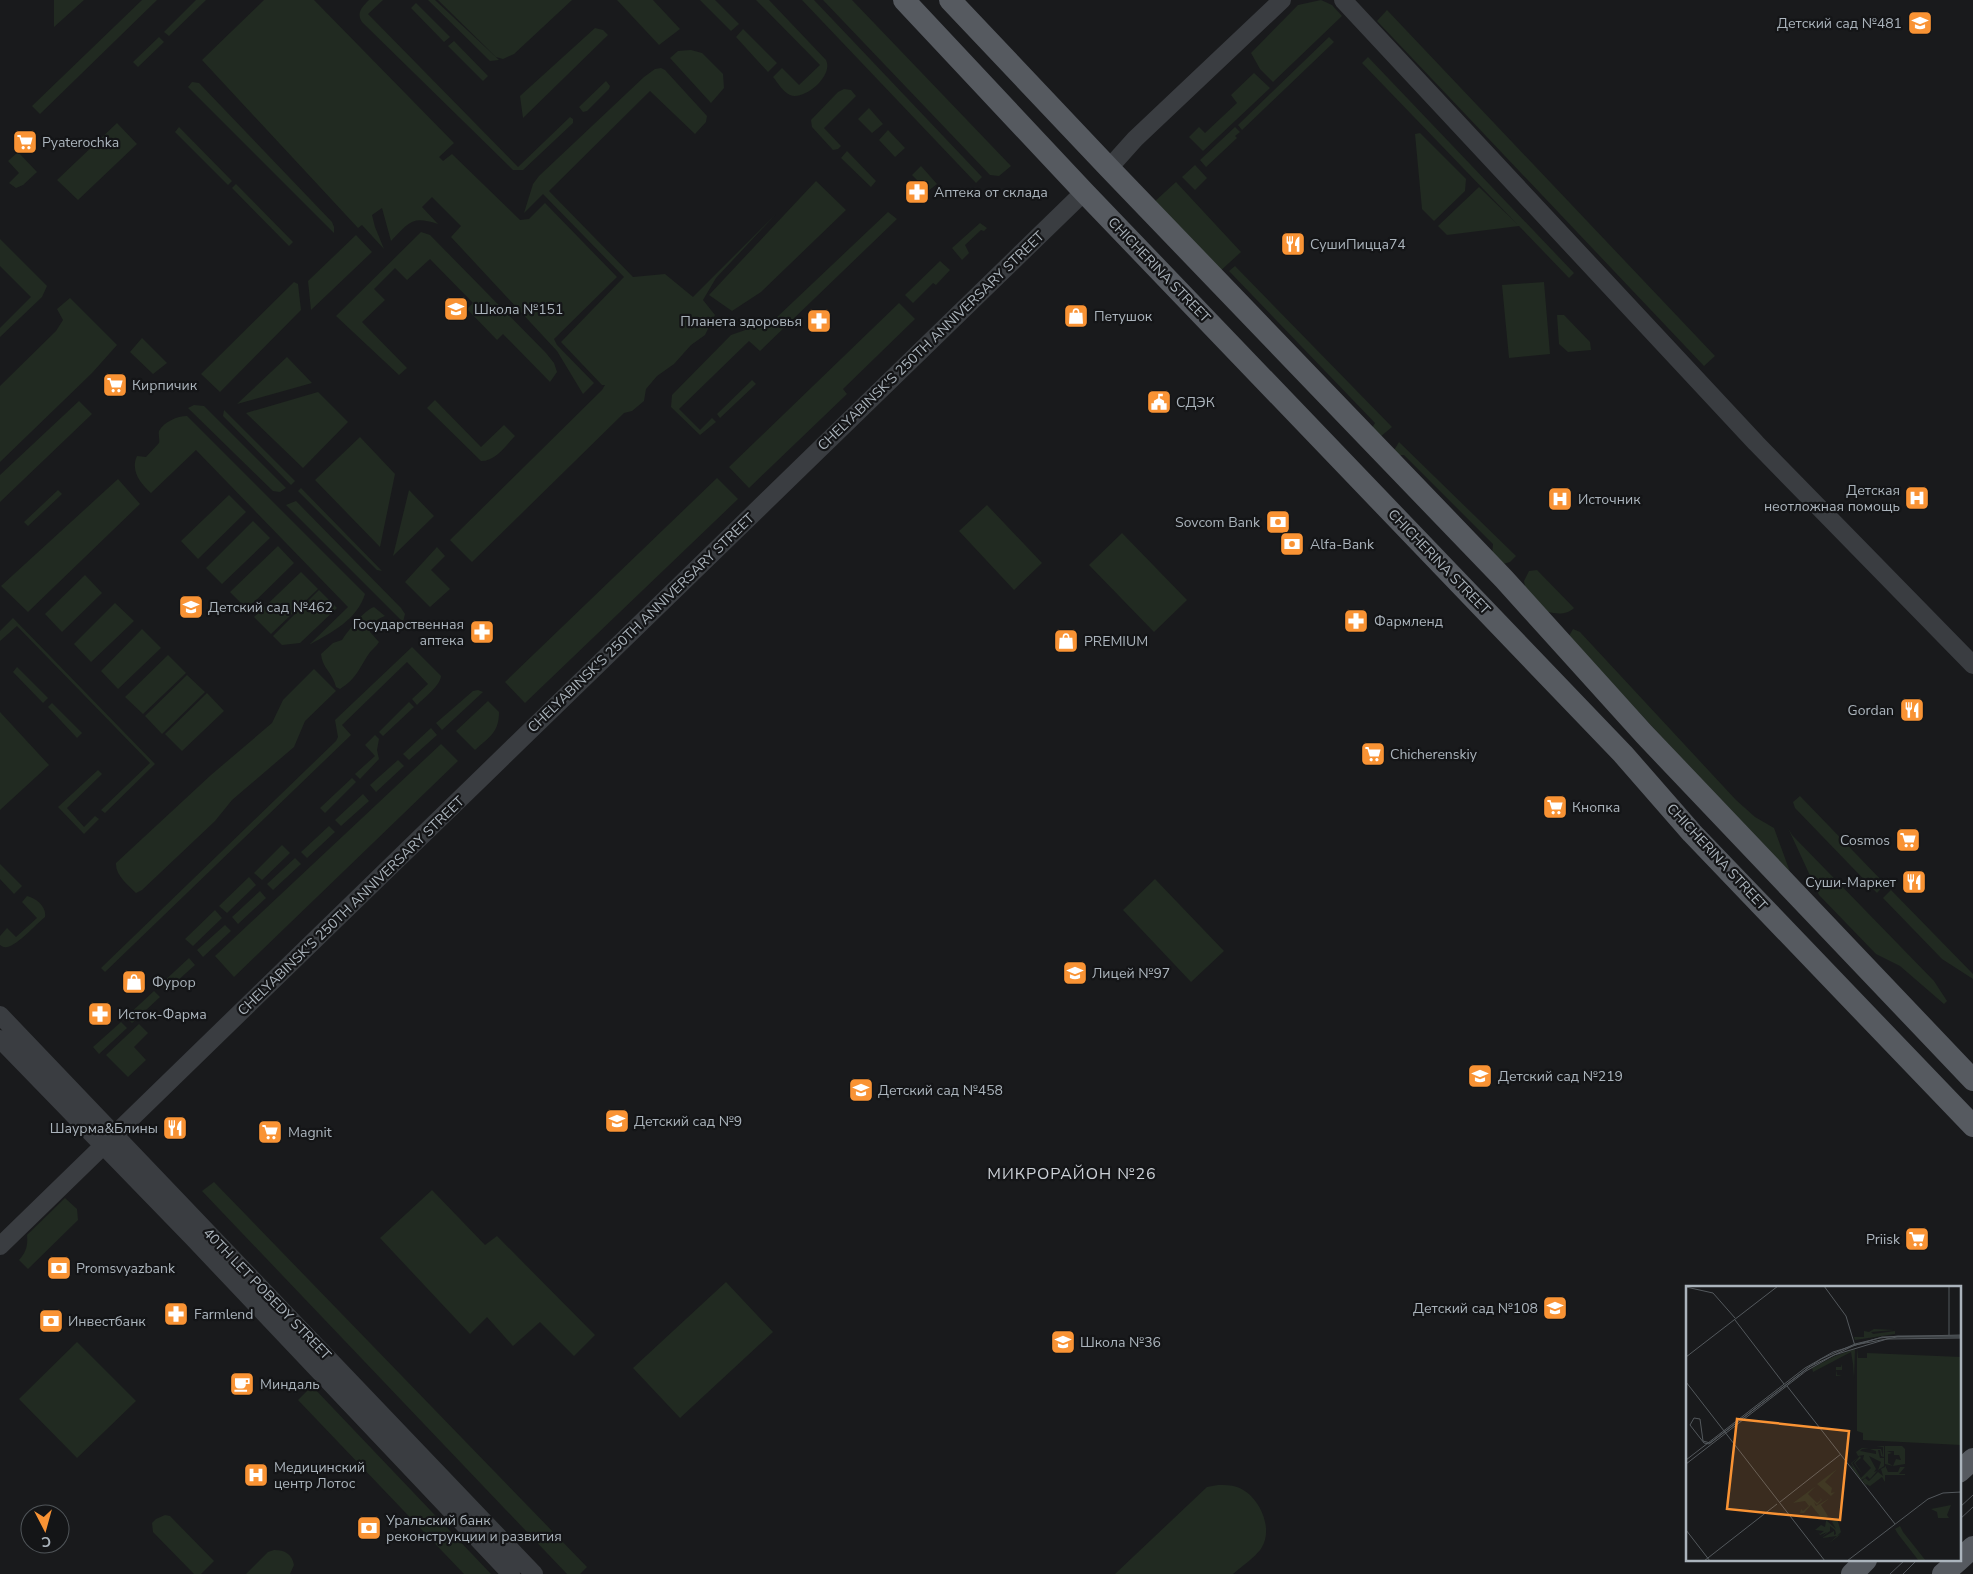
<svg xmlns="http://www.w3.org/2000/svg" width="1973" height="1574" viewBox="0 0 1973 1574" font-family="'Nunito Sans',sans-serif">
  <style>
    .green { fill: #212a21 }
    .lines { fill: none; stroke-linecap: round; stroke-linejoin: round }
    .minor { stroke: #3a3d41; stroke-width: 18 }
    .major { stroke: #565a60; stroke-width: 22 }
    .tram { stroke: #4d5156; stroke-width: 1 }
    .labels { text-anchor: middle; dominant-baseline: central; stroke-width: 4.5; stroke-linejoin: round; paint-order: stroke }
    .poi-label { font-size: 14px; fill: #abb4bc; stroke: #141517; text-anchor: start }
    .street-label { font-size: 14px; fill: #abb4bc; stroke: #141517 }
    .quarter-label { font-size: 16px; letter-spacing: 1px; fill: #cdd2d8; stroke: #141517 }
    .inset-road { fill: none; stroke: #53585c; stroke-width: 1 }
    .view { fill: #f99334; fill-opacity: 0.15; stroke: #f99334; stroke-width: 2.5 }
    .inset-edge { fill: none; stroke: #abb4bc; stroke-width: 2.5 }
  </style>
  <rect width="100%" height="100%" fill="#191a1c"/>
  <path class="green" d="M54,0H84L54,27Z
    M142,0H157L40,114L32,106Z
    M196,0H206L169,36L164,32Z
    M264,0H314L454,143L439,157L443,161L452,154L520,220L529,219L545,203L617,277L554,339L557,345L594,383L583,394L557,351L451,237L461,226L432,197L422,207L438,224C411,215 409,223 391,241L382,208L372,215L375,227L384,249L362,225L358,228L202,60Z
    M369,0H383L368,14L518,167L570,117L573,119V123L523,170H513L362,22C356,13 362,7 369,0Z
    M428,0H435L499,60L490,61Z
    M438,0H572L514,54L503,59L496,57Z
    M617,0H653L680,29L659,45Z
    M700,0H715L739,24L731,31Z
    M756,0H769L826,60C834,76 804,101 790,95C783,92 778,83 773,77L782,68L799,85L820,65Z
    M802,0H814L982,177L976,183Z
    M823,0H852L1011,166L999,176L990,175Z
    M1321,0L1332,5L1342,16L1273,82L1260,69L1251,53L1298,5Z
    M416,3L450,37L444,42L411,8Z
    M1387,10L1715,356L1704,366L1377,21Z
    M595,28L603,30L608,35L523,118L520,96Z
    M743,29L777,63L768,72L736,37Z
    M159,37L164,42L138,67L133,62Z
    M1329,37L1334,42L1242,130L1238,125Z
    M454,41L488,76L483,81L448,46Z
    M691,50L702,53L723,74L724,88L711,103L670,58L678,51Z
    M1368,57L1574,273L1569,278L1519,226L1447,235L1438,226L1479,187L1517,224L1362,63Z
    M661,68L665,70L707,116L706,122L695,134L650,91L549,191L633,277L665,274L693,297L777,213L716,278L703,300L715,315L705,335L691,345L674,364L657,376L646,389L644,401L632,411L624,413L472,562L450,540L602,390L605,385H602L561,342L624,277L543,194L524,213L533,184L539,176L644,77L655,69Z
    M1254,73L1270,88L1203,151L1189,137L1199,127L1205,133L1237,103L1231,95Z
    M606,81L610,86L609,89L587,111L583,112L579,107Z
    M192,82L199,83L332,222L334,227V233L188,87Z
    M844,89L851,90L856,96L824,128L841,146L838,149L833,150L812,127L811,120L838,92Z
    M869,108L883,124L872,133L858,119Z
    M117,123L137,144L78,200L57,180Z
    M179,127L232,181L228,185L175,132Z
    M1235,127L1240,132L1235,136L1237,138L1206,167L1200,160Z
    M888,130L905,148L895,157L879,140Z
    M1420,133L1466,179L1465,191L1434,221L1422,209L1415,134Z
    M847,151L876,181L871,187L841,158Z
    M18,152L37,172L23,185L16,188L9,183L19,173L8,161Z
    M1195,165L1207,178L1195,190L1182,177Z
    M921,166L937,184L928,191L912,175Z
    M816,181L846,210L761,292L732,311L709,295Z
    M1176,182L1241,252L1218,273L1153,203Z
    M236,184L293,242L289,246L232,188Z
    M888,212L897,219L760,351L749,341L679,409L700,430L712,418L716,422L700,435L671,407L672,395L731,335L774,320Z
    M980,223L987,228L984,231L981,230L965,245L969,253L962,260L952,248Z
    M421,232L430,235L546,353L554,363L557,372L550,382L503,334L497,340L467,309L473,303L430,259L407,280L395,268L374,289L385,300L362,322L407,368L399,375L336,316Z
    M356,235L372,252L311,310L308,281Z
    M0,239L47,286L42,297L0,337V328L31,297L0,266Z
    M940,261L950,270L936,285L933,283L913,303L905,295Z
    M1235,266L1392,427L1380,437L1372,428L1375,423L1229,271Z
    M294,282L298,284L301,310L220,392L201,374Z
    M1544,282L1550,354L1509,358L1502,285Z
    M70,298L117,345L92,373L0,462V386L56,331L63,320L57,309Z
    M899,303L915,319L843,389L847,394L749,488L729,467Z
    M1557,315H1564L1590,342L1591,350L1568,352L1559,344Z
    M142,338L167,363L153,374L130,352Z
    M287,357L312,383L237,404Z
    M752,380L756,384L720,418L717,414Z
    M318,392L348,422L303,468L246,413Z
    M435,400L481,447L504,425L515,436C505,446 496,461 481,461L427,408Z
    M79,401L92,414L0,502V475Z
    M194,405L204,406L286,488L280,492L273,491L188,408Z
    M224,410L295,481L291,485L223,416Z
    M187,416L365,594C357,620 332,632 309,645L348,607L196,450L151,493C141,484 130,471 137,456L146,457L159,443C160,439 158,435 159,431C164,422 177,416 187,416Z
    M360,437L395,474L380,547L315,480Z
    M1399,442L1516,556L1510,562L1503,564L1492,555L1493,544L1404,455H1396L1393,452Z
    M717,478L738,499L525,703L505,682Z
    M118,479L140,504L28,612L1,586Z
    M301,488L382,571L377,570L298,491Z
    M58,490L62,494L28,526L24,522Z
    M409,490L434,516L393,556Z
    M229,495L246,512L198,559L181,541Z
    M296,501L401,608L405,614L403,622L286,505Z
    M987,505L1042,563L1014,590L959,531Z
    M253,521L270,538L222,584L206,568Z
    M1122,533L1187,600L1154,632L1089,565Z
    M278,546L294,563L247,609L230,592Z
    M437,547L445,556L431,570L450,589L430,607L405,582Z
    M1537,570L1574,608C1567,615 1557,614 1548,612L1525,587L1524,581L1529,571Z
    M301,572L318,589L271,634L254,617Z
    M85,575L102,593L62,632L45,614Z
    M319,590L337,608L300,643L282,645L273,636Z
    M115,603L134,621L91,662L74,644Z
    M374,607L385,616C377,619 371,623 370,632L379,642C376,647 371,650 368,655C359,669 356,679 340,689L336,687C333,673 322,668 321,654L333,643L342,640C348,631 364,610 374,607Z
    M13,618L155,764L105,813L101,810L150,763L17,626L0,641V631Z
    M142,629L161,648L118,689L101,671Z
    M1573,629L1580,632L1736,800L1755,817L1774,828L1793,880L1569,636Z
    M412,647L441,676C440,686 425,697 417,705L412,699L428,684L407,662L342,725L351,735L105,972L101,968L336,741L338,737L335,720Z
    M168,655L186,673L143,714L125,697Z
    M17,667L48,698L43,703L13,672Z
    M314,669L336,691L305,721L294,747L232,800L215,821L142,890L136,893C128,885 115,875 116,863L211,775L272,723L283,700Z
    M187,675L205,692L162,734L145,716Z
    M478,690L483,692L442,730L436,723L473,691Z
    M207,693L224,711L182,751L165,734Z
    M488,701L499,712C499,733 489,737 475,750L456,731Z
    M409,702L414,707L383,736L379,732Z
    M52,703L82,733L77,738L48,707Z
    M0,712L49,765L0,810Z
    M431,728L437,735L409,760L403,754Z
    M375,735L379,739L377,750L379,759L360,779L355,774L375,756L365,745Z
    M441,744L458,761L234,977L215,956Z
    M398,760L404,766L376,792L370,785Z
    M98,770L102,774L67,808L84,827L95,816L99,819L84,834L58,807Z
    M352,778L356,782L325,813L320,808Z
    M363,794L369,801L341,826L335,820Z
    M1800,796L1885,884L1877,893L1795,808L1793,802Z
    M329,826L335,832L307,858L301,852Z
    M1788,828L1792,835L1934,981L1947,1001L1944,1004L1900,966L1876,954L1819,895Z
    M282,845L290,853L262,880L254,873Z
    M295,858L301,864L273,890L267,884Z
    M0,864L22,886L14,894L0,879Z
    M249,877L256,885L227,913L219,906Z
    M1155,879L1224,951L1191,982L1123,910Z
    M1891,890L1973,974V979L1942,959L1883,898Z
    M260,891L266,898L238,924L232,917Z
    M27,896C36,898 47,907 45,917C36,924 18,945 7,947C4,948 2,946 0,945V936L7,928L16,937L37,918L22,902Z
    M215,910L222,918L193,946L185,939Z
    M225,925L231,931L203,957L197,950Z
    M189,958L195,965L167,990L161,984Z
    M154,991L160,997L132,1023L126,1017Z
    M121,1022L127,1028L99,1054L93,1047Z
    M139,1024L148,1033L134,1047L146,1060L128,1077L106,1055Z
    M214,1182L587,1567L580,1574H567L202,1191Z
    M432,1190L485,1245L497,1236L595,1335L574,1356L540,1322L513,1346L487,1317L470,1334L380,1238Z
    M65,1198L77,1209L78,1220L28,1269L19,1260C26,1252 28,1246 27,1235Z
    M726,1282L773,1332L680,1418L633,1368Z
    M77,1342L136,1401L77,1458L19,1399Z
    M312,1386L491,1574H464L298,1400Z
    M1218,1485C1224,1485 1231,1485 1237,1487C1258,1494 1274,1527 1262,1547C1258,1555 1241,1567 1233,1574H1115L1207,1487Z
    M165,1515L170,1516L214,1561L201,1574H194L153,1532L152,1523L156,1519Z
    M274,1550C285,1550 292,1554 294,1565L290,1574H246L268,1552Z"/>
  <g class="lines">
    <path class="minor" d="M1343,0L1756,443L1973,665
      M1109,168L1135,139L1282,0
      M0,1015L534,1574
      M0,1039L194,1239L511,1574
      M0,1246L1084,192"/>
    <path class="major" d="M904,0L1084,192L1623,754L1692,833L1973,1126
      M950,0L1109,168L1504,579L1644,734L1973,1080
      M1959,1472L1973,1459
      M1959,1560L1973,1547
      M1852,1574L1866,1560
      M1943,1574L1959,1560"/>
    <path class="tram" d="M1959,1508L1973,1495
      M1959,1520L1973,1507
      M1890,1574L1905,1560
      M1903,1574L1917,1560"/>
  </g>
  <defs>
    <symbol id="school-square" viewBox="-11 -11 22 22"><rect x="-9" y="-9" width="18" height="18" rx="4" fill="#f99334" stroke="#141517"/><path d="M0-5L7-2L0 1L-7-2ZM-4 1L0 2.5L4 1V4Q0 6-4 4Z" fill="#fff"/></symbol>
    <symbol id="supermarket-square" viewBox="-11 -11 22 22"><rect x="-9" y="-9" width="18" height="18" rx="4" fill="#f99334" stroke="#141517"/><path d="M-6-5.5h2.5l.6 2H6L4.5 2H-2.5L-4.4-4H-6ZM-1.5 3.2a1.3 1.3 0 1 0 .1 0ZM3 3.2a1.3 1.3 0 1 0 .1 0Z" fill="#fff"/></symbol>
    <symbol id="pharmacy-square" viewBox="-11 -11 22 22"><rect x="-9" y="-9" width="18" height="18" rx="4" fill="#f99334" stroke="#141517"/><path d="M-2-6h4v4h4v4h-4v4h-4v-4h-4v-4h4Z" fill="#fff"/></symbol>
    <symbol id="restaurant-square" viewBox="-11 -11 22 22"><rect x="-9" y="-9" width="18" height="18" rx="4" fill="#f99334" stroke="#141517"/><path d="M-5-6h1v4h1v-4h1v4h1v-4h1v5L-1.5 .5V6h-2V.5L-5-1ZM5-6V6H3V1.5H1.5Q1.5-4 5-6Z" fill="#fff"/></symbol>
    <symbol id="shop-square" viewBox="-11 -11 22 22"><rect x="-9" y="-9" width="18" height="18" rx="4" fill="#f99334" stroke="#141517"/><path d="M-5-2.5h2.3a2.7 3.5 0 0 1 5.4 0H5L5.5 6h-11ZM-1.5-2.5h3a1.5 2.3 0 0 0-3 0Z" fill="#fff"/></symbol>
    <symbol id="civic-square" viewBox="-11 -11 22 22"><rect x="-9" y="-9" width="18" height="18" rx="4" fill="#f99334" stroke="#141517"/><path d="M-.6-6.5H3V-4.5H.6V-3L4-1V1h2V6H-6V1h2V-1L-.6-3ZM-1.2 2.5V6h2.4V2.5Z" fill="#fff"/></symbol>
    <symbol id="hospital-square" viewBox="-11 -11 22 22"><rect x="-9" y="-9" width="18" height="18" rx="4" fill="#f99334" stroke="#141517"/><path d="M-5-5h3v3.5h4V-5h3V5h-3V1.5h-4V5h-3Z" fill="#fff"/></symbol>
    <symbol id="bank-square" viewBox="-11 -11 22 22"><rect x="-9" y="-9" width="18" height="18" rx="4" fill="#f99334" stroke="#141517"/><path d="M-6-4H6V4H-6ZM0-2.3a2.3 2.3 0 1 0 0 4.6a2.3 2.3 0 1 0 0-4.6Z" fill="#fff"/></symbol>
    <symbol id="cafe-square" viewBox="-11 -11 22 22"><rect x="-9" y="-9" width="18" height="18" rx="4" fill="#f99334" stroke="#141517"/><path d="M-5.5-4.5H6V0H3Q3 3.5 0 3.5H-2.5Q-5.5 3.5-5.5 0ZM3-3.2v2h1.7v-2ZM-6 4.5H4V6H-6Z" fill="#fff"/></symbol>
  </defs>
  <g fill-rule="evenodd">
    <use href="#school-square" x="1906" y="9" width="28" height="28"/>
    <use href="#supermarket-square" x="11" y="128" width="28" height="28"/>
    <use href="#pharmacy-square" x="903" y="178" width="28" height="28"/>
    <use href="#restaurant-square" x="1279" y="230" width="28" height="28"/>
    <use href="#school-square" x="442" y="295" width="28" height="28"/>
    <use href="#shop-square" x="1062" y="302" width="28" height="28"/>
    <use href="#pharmacy-square" x="805" y="307" width="28" height="28"/>
    <use href="#supermarket-square" x="101" y="371" width="28" height="28"/>
    <use href="#civic-square" x="1145" y="388" width="28" height="28"/>
    <use href="#hospital-square" x="1903" y="484" width="28" height="28"/>
    <use href="#hospital-square" x="1546" y="485" width="28" height="28"/>
    <use href="#bank-square" x="1264" y="508" width="28" height="28"/>
    <use href="#bank-square" x="1278" y="530" width="28" height="28"/>
    <use href="#school-square" x="177" y="593" width="28" height="28"/>
    <use href="#pharmacy-square" x="1342" y="607" width="28" height="28"/>
    <use href="#pharmacy-square" x="468" y="618" width="28" height="28"/>
    <use href="#shop-square" x="1052" y="627" width="28" height="28"/>
    <use href="#restaurant-square" x="1898" y="696" width="28" height="28"/>
    <use href="#supermarket-square" x="1359" y="740" width="28" height="28"/>
    <use href="#supermarket-square" x="1541" y="793" width="28" height="28"/>
    <use href="#supermarket-square" x="1894" y="826" width="28" height="28"/>
    <use href="#restaurant-square" x="1900" y="868" width="28" height="28"/>
    <use href="#school-square" x="1061" y="959" width="28" height="28"/>
    <use href="#shop-square" x="120" y="968" width="28" height="28"/>
    <use href="#pharmacy-square" x="86" y="1000" width="28" height="28"/>
    <use href="#school-square" x="1466" y="1062" width="28" height="28"/>
    <use href="#school-square" x="847" y="1076" width="28" height="28"/>
    <use href="#school-square" x="603" y="1107" width="28" height="28"/>
    <use href="#restaurant-square" x="161" y="1114" width="28" height="28"/>
    <use href="#supermarket-square" x="256" y="1118" width="28" height="28"/>
    <use href="#supermarket-square" x="1903" y="1225" width="28" height="28"/>
    <use href="#bank-square" x="45" y="1254" width="28" height="28"/>
    <use href="#school-square" x="1541" y="1294" width="28" height="28"/>
    <use href="#pharmacy-square" x="162" y="1300" width="28" height="28"/>
    <use href="#bank-square" x="37" y="1307" width="28" height="28"/>
    <use href="#school-square" x="1049" y="1328" width="28" height="28"/>
    <use href="#cafe-square" x="228" y="1370" width="28" height="28"/>
    <use href="#hospital-square" x="242" y="1461" width="28" height="28"/>
    <use href="#bank-square" x="355" y="1514" width="28" height="28"/>
  </g>
  <g class="labels">
    <g class="poi-label">
      <text x="1902" y="23" text-anchor="end">Детский сад №481</text>
      <text x="42" y="142">Pyaterochka</text>
      <text x="934" y="192">Аптека от склада</text>
      <text x="1310" y="244">СушиПицца74</text>
      <text x="474" y="309">Школа №151</text>
      <text x="1094" y="316">Петушок</text>
      <text x="802" y="321" text-anchor="end">Планета здоровья</text>
      <text x="132" y="385">Кирпичик</text>
      <text x="1176" y="402">СДЭК</text>
      <text x="1900" y="490" text-anchor="end">Детская<tspan x="1900" dy="16">неотложная помощь</tspan></text>
      <text x="1578" y="499">Источник</text>
      <text x="1260" y="522" text-anchor="end">Sovcom Bank</text>
      <text x="1310" y="544">Alfa-Bank</text>
      <text x="208" y="607">Детский сад №462</text>
      <text x="1374" y="621">Фармленд</text>
      <text x="464" y="624" text-anchor="end">Государственная<tspan x="464" dy="16">аптека</tspan></text>
      <text x="1084" y="641">PREMIUM</text>
      <text x="1894" y="710" text-anchor="end">Gordan</text>
      <text x="1390" y="754">Chicherenskiy</text>
      <text x="1572" y="807">Кнопка</text>
      <text x="1890" y="840" text-anchor="end">Cosmos</text>
      <text x="1896" y="882" text-anchor="end">Суши-Маркет</text>
      <text x="1092" y="973">Лицей №97</text>
      <text x="152" y="982">Фурор</text>
      <text x="118" y="1014">Исток-Фарма</text>
      <text x="1498" y="1076">Детский сад №219</text>
      <text x="878" y="1090">Детский сад №458</text>
      <text x="634" y="1121">Детский сад №9</text>
      <text x="158" y="1128" text-anchor="end">Шаурма&amp;Блины</text>
      <text x="288" y="1132">Magnit</text>
      <text x="1900" y="1239" text-anchor="end">Priisk</text>
      <text x="76" y="1268">Promsvyazbank</text>
      <text x="1538" y="1308" text-anchor="end">Детский сад №108</text>
      <text x="194" y="1314">Farmlend</text>
      <text x="68" y="1321">Инвестбанк</text>
      <text x="1080" y="1342">Школа №36</text>
      <text x="260" y="1384">Миндаль</text>
      <text x="274" y="1467">Медицинский<tspan x="274" dy="16">центр Лотос</tspan></text>
      <text x="386" y="1520">Уральский банк<tspan x="386" dy="16">реконструкции и развития</tspan></text>
    </g>
    <g class="street-label">
      <text transform="translate(1159 270) rotate(46)">CHICHERINA STREET</text>
      <text transform="translate(931 341) rotate(-44)">CHELYABINSK'S 250TH ANNIVERSARY STREET</text>
      <text transform="translate(1439 562) rotate(46)">CHICHERINA STREET</text>
      <text transform="translate(641 623) rotate(-44)">CHELYABINSK'S 250TH ANNIVERSARY STREET</text>
      <text transform="translate(1717 857) rotate(47)">CHICHERINA STREET</text>
      <text transform="translate(351 906) rotate(-44)">CHELYABINSK'S 250TH ANNIVERSARY STREET</text>
      <text transform="translate(267 1294) rotate(46)">40TH LET POBEDY STREET</text>
    </g>
    <g class="quarter-label">
      <text x="1072" y="1174">МИКРОРАЙОН №26</text>
    </g>
  </g>
  <g transform="translate(1686 1286)">
    <rect width="275" height="275" fill="#191a1c"/>
    <path d="M188,43L208,44L185,46L187,48L209,45V48L169,54L168,51H178V45L183,46ZM171,62L172,72H181V67L275,71V159L177,154V147L171,145ZM169,63L168,92L167,78H156V84H150L151,89L156,90H150V81H155L156,78H167L165,66L127,86L126,82L149,70ZM190,160H198V171L195,170L194,164H192L194,172H198V180L192,184L195,176L183,170L190,183L188,186L191,185L184,193L181,190L179,192L183,195L192,186L197,190L195,183L199,181V179L202,186H212L214,181H219L213,188H219V189H199V196L196,191L184,200L180,198L181,200L176,195L179,192L175,194L163,178L168,182L165,177L174,170L175,172L169,177L177,189L168,177L174,170L166,177L175,192L185,182L177,173L178,169L172,170L170,166L176,162L183,163H176L174,165L190,168V165L184,163H195L197,170V161ZM199,160H216L219,163V178L207,180L210,173L215,174L213,169H208V165H201L206,167L202,168V177L207,180L199,178ZM151,183L139,196L146,202L145,207L149,206L145,210L131,198ZM130,200L122,208L131,217L135,214L133,211L136,214L131,219L128,216L130,220L144,212L135,219L142,230L137,234L125,219L118,227H114L115,223L117,225L123,220L119,215L107,217ZM265,219L261,229L263,232H252L251,226L245,223ZM150,227L141,235L150,243L146,236L151,232L155,246L151,250L155,248L142,258L151,250L136,252L148,245V249L150,248L149,244L144,240V245L134,252L141,246L134,249L132,246L134,248L138,245L129,244L135,239L139,241L140,235ZM214,240L217,246L240,275H233L212,248L209,243Z" fill="#212a21"/>
    <path class="inset-road" d="M138,0L160,30L169,60M263,0V49M0,1L27,7L49,32M49,34L98,98M275,50H212L194,52L169,58L146,68L135,73L122,82L24,157L17,155L14,133L8,132L4,139L18,157L23,158L123,81L169,59L211,51H275M0,71L92,0M0,96L139,275M101,100L209,238M0,174L119,82L147,66L196,51L275,49M0,178L120,85L148,69L201,53L275,52M94,216L155,168M0,244L24,275M18,275L91,218M161,275L242,213L257,207L275,206"/>
    <path class="view" d="M51,133L163,145L154,234L41,223Z"/>
    <rect width="275" height="275" class="inset-edge"/>
  </g>
  <g transform="translate(45 1529) rotate(174)"><circle r="24" fill="#141517" stroke="#505559"/>
  <path d="M0-4L9 19L0 12L-9 19Z" fill="#f99334"/>
  <text y="-8" font-size="14" font-weight="bold" text-anchor="middle" fill="#abb4bc">С</text>
  </g>
</svg>
